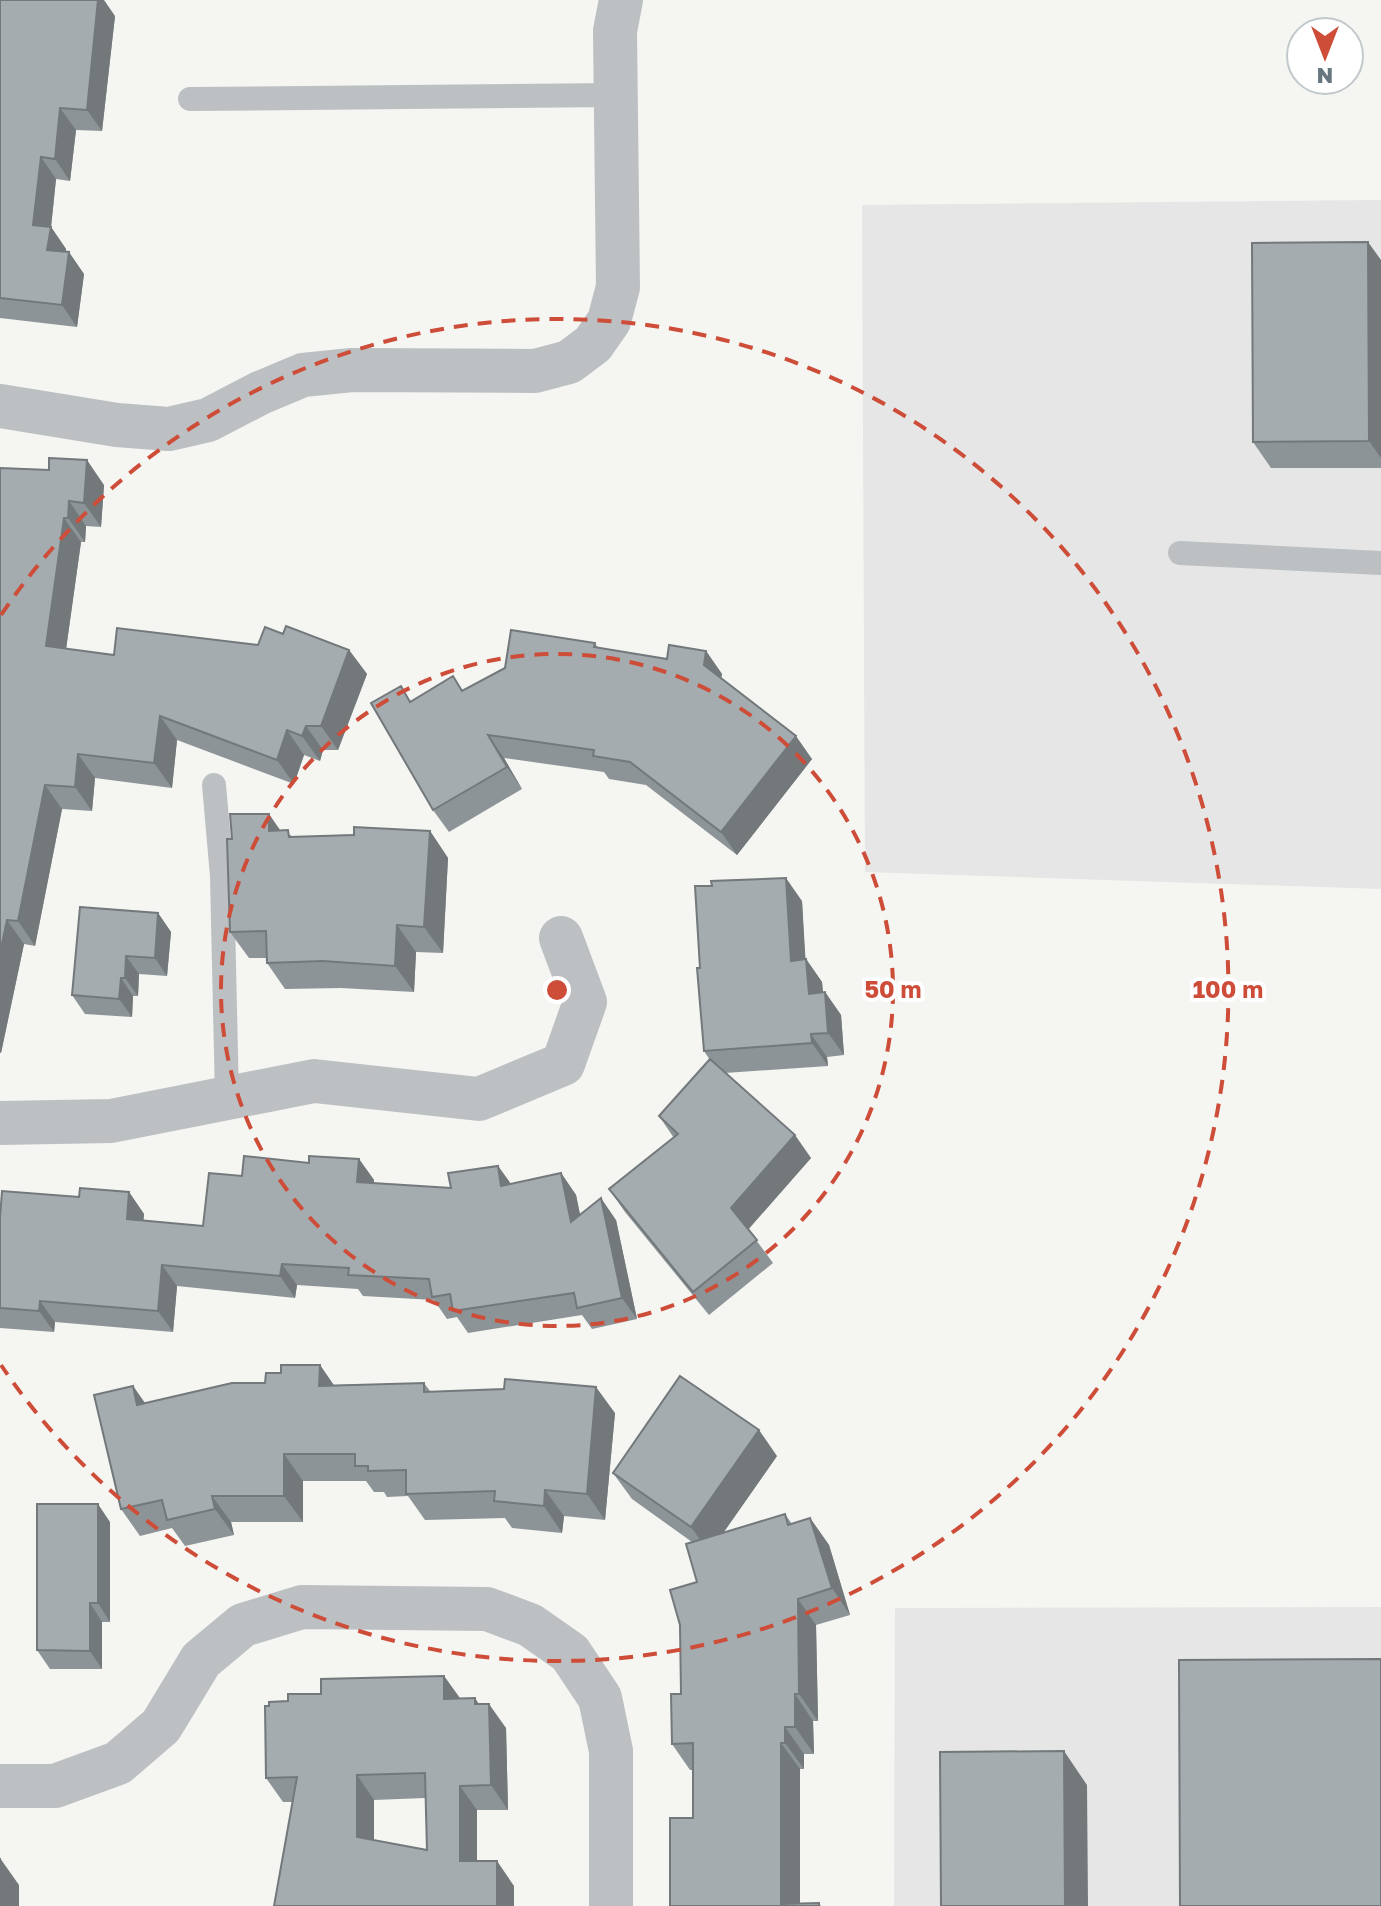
<svg xmlns="http://www.w3.org/2000/svg" width="1381" height="1906" viewBox="0 0 1381 1906" font-family="'Golos Text',sans-serif">
  <style>
    .built { fill: #e5e6e5 }
    .lines { fill: none; stroke-linecap: round; stroke-linejoin: round }
    .service { stroke: #bcc0c3; stroke-width: 24 }
    .minor { stroke: #bcc0c3; stroke-width: 44 }
    .wall { fill: #8d9497; fill-rule: evenodd }
    .shaded-wall { fill: #73787b }
    .building { fill: #a4acb0; stroke: #73787b; stroke-width: 2; fill-rule: evenodd }
    .ring { fill: none; stroke: #cd4d39; stroke-width: 4; stroke-dasharray: 14 10 }
    .centre { fill: #cd4d39; stroke: #fff; stroke-width: 4 }
    .ring-label { font-size: 24px; text-anchor: middle; font-weight: bold; fill: #cd4d39; stroke: #fff; stroke-width: 8; stroke-linejoin: round; paint-order: stroke }
  </style>
  <rect width="100%" height="100%" fill="#f5f5f2"/>
  <path class="built" d="M1381,200V889L865,872L862,205Z
    M1381,1607V1906H894L895,1608Z"/>
  <g class="lines">
    <path class="service" d="M190,99L616,95
      M1180,553L1381,563
      M214,785L222,876L227,1098"/>
    <path class="minor" d="M0,406L117,425L169,429L208,420L260,393L303,375L352,370L535,371L569,362L593,344L609,321L618,287L615,31L621,0
      M0,1123L111,1121L314,1081L479,1099L563,1064L585,1002L561,938
      M0,1786H55L118,1763L161,1726L201,1660L243,1625L302,1607L487,1609L530,1625L570,1653L600,1698L611,1751V1906"/>
  </g>
  <path class="wall" d="M0,0L115,16L102,131L76,130L70,181L56,179L51,227L66,249V251L84,274L77,327L0,318Z
    M1381,260V468H1271L1253,442Z
    M0,468L104,485L101,527L86,526L85,542H81L66,649L114,655L258,645L283,634L349,650L367,674L338,750H323L320,761L304,755L294,784L177,740L172,788L95,778L92,811L62,809L35,946L24,944L1,1053H0Z
    M595,643L598,648L667,659L706,651L722,674L721,678L812,759L737,855L646,785L609,779L604,772L504,758L522,789L449,832L433,810L411,701L453,676L463,691Z
    M280,830L294,837L430,831L448,858L443,953L416,952L414,992L341,988L285,989L267,963L266,958H249L230,932Z
    M802,901L805,960L806,959L822,982L823,992H825L841,1015L844,1055L827,1057L828,1066L725,1073L811,1158L748,1229L773,1263L709,1315L625,1212L609,1189L674,1138L659,1116L710,1060L704,1051L700,968Z
    M158,913L171,932L167,976L139,974L138,996H133L132,1017L85,1014L72,995Z
    M359,1159L374,1180V1183L451,1188L498,1166L511,1184L561,1173L576,1195L580,1215L616,1220L637,1319L592,1329L582,1315L468,1333L457,1317L447,1319L434,1300L363,1296L358,1289L297,1285L295,1298L177,1286L173,1332L55,1322L54,1332L0,1328V1217L79,1197L129,1192L144,1214L143,1221L203,1226L242,1176L309,1163Z
    M320,1365L334,1385L424,1383L430,1391L615,1413L605,1520L564,1516L562,1533L512,1528L505,1518L425,1520L408,1496L387,1497L384,1492H374L366,1481H303V1522H231L234,1535L185,1546L172,1528L140,1536L121,1509L133,1386L145,1403L265,1383L281,1373Z
    M777,1456L724,1532L785,1514L792,1524L810,1518L829,1545L850,1615L816,1625L818,1721H813L814,1754H804V1769H800V1903H819L821,1906H670L693,1818V1770H690L672,1744L681,1694L697,1582L692,1542L632,1499L613,1473Z
    M110,1522V1622H102V1669H50L37,1650Z
    M444,1676L460,1698L479,1704L506,1728L508,1810H477V1861L514,1886V1906L292,1802H283L266,1778L269,1706L321,1694ZM425,1798L427,1850L374,1840V1800Z"/>
  <path class="shaded-wall" d="M98,0H104L115,16L102,131L87,110Z
    M60,108L76,130L70,181L55,159Z
    M41,157L56,179L51,227L66,249L63,272L47,250L33,225Z
    M1368,242L1381,260V458L1369,441Z
    M69,252L84,274L77,327L62,305Z
    M87,460L104,485L101,527L84,503Z
    M69,501L86,526L85,542L68,518Z
    M64,518L81,542L63,671L46,646Z
    M349,650L367,674L338,750L321,726Z
    M706,651L722,674L719,687L704,665Z
    M160,716L177,740L172,788L154,763Z
    M306,726L323,750L320,761L302,736Z
    M287,730L304,755L294,784L277,760Z
    M488,735L504,758L522,789L507,767Z
    M796,736L812,759L737,855L721,832Z
    M78,754L95,778L92,811L75,787Z
    M45,785L62,809L35,946L18,921Z
    M269,814L287,840L269,831Z
    M430,831L448,858L443,953L424,927Z
    M786,878L802,901L807,984L791,961Z
    M158,913L171,932L167,976L155,958Z
    M7,920L24,944L1,1053L0,1051V953Z
    M397,925L416,952L414,992L395,966Z
    M126,956L139,974L138,996L125,978Z
    M806,959L822,982L825,1017L809,994Z
    M121,978L133,996L132,1017L119,999Z
    M825,992L841,1015L844,1055L828,1033Z
    M811,1034L827,1057L828,1066L812,1043Z
    M795,1135L811,1158L747,1231L731,1208Z
    M359,1159L374,1180L372,1204L357,1182Z
    M498,1166L513,1187L501,1186Z
    M561,1173L576,1195L586,1243L571,1222Z
    M129,1192L144,1214L142,1240L127,1219Z
    M601,1198L616,1220L637,1319L622,1298Z
    M282,1264L297,1285L295,1298L280,1276Z
    M162,1265L177,1286L173,1332L158,1311Z
    M40,1301L55,1322L54,1332L39,1311Z
    M320,1365L338,1392L319,1386Z
    M133,1386L151,1412L137,1405Z
    M596,1387L615,1413L605,1520L587,1494Z
    M759,1430L777,1456L709,1553L691,1527Z
    M284,1454L303,1481V1522L284,1496Z
    M545,1490L564,1516L562,1533L544,1506Z
    M212,1496L231,1522L234,1535L215,1509Z
    M98,1504L110,1522V1622L98,1603Z
    M810,1518L829,1545L850,1615L832,1588Z
    M798,1599L816,1625L818,1721L799,1694Z
    M90,1603L102,1622V1669L90,1651Z
    M444,1676L461,1700L444,1699Z
    M795,1694L813,1721L814,1754L795,1727Z
    M475,1698L489,1719V1704L506,1728L508,1810L491,1785L475,1704Z
    M785,1727L804,1754V1769L785,1743Z
    M781,1743L800,1769V1906L781,1904Z
    M1064,1751L1087,1785L1088,1906H1065Z
    M357,1775L374,1800V1861L357,1837Z
    M460,1786L477,1810V1886L460,1861Z
    M0,1858L19,1885V1906H1Z
    M497,1861L514,1886V1906H497Z"/>
  <path class="building" d="M0,0H98L87,110L60,108L55,159L41,157L33,225L51,227L47,250L69,252L62,305L0,298Z
    M1368,242L1369,441L1253,442L1252,243Z
    M49,458L87,460L84,503L69,501L68,518H64L46,646L114,655L117,628L258,645L265,627L283,634L286,626L349,650L321,726H306L302,736L287,730L277,760L160,716L154,763L78,754L75,787L45,785L18,921L7,920L0,953V468L49,470Z
    M511,630L595,643L594,647L667,659L669,645L706,651L704,665L796,736L721,832L630,762L593,756L594,750L488,735L507,767L433,810L371,703L401,686L410,702L453,676L462,691L505,668Z
    M230,814H269V831L288,830L289,837L354,835V827L430,831L424,927L397,925L395,966L323,961L267,963L266,931L230,932L227,839H232Z
    M786,878L791,961L806,959L809,994L825,992L828,1033L811,1034L812,1043L704,1051L697,968H700L695,886H712L711,881Z
    M80,907L158,913L155,958L126,956L125,978H121L119,999L72,995Z
    M710,1059L795,1135L731,1208L757,1240L693,1292L609,1189L678,1134L659,1116Z
    M244,1156L309,1163V1156L359,1159L357,1182L451,1188L448,1173L498,1166L501,1186L561,1173L571,1222L601,1198L622,1298L577,1308L574,1293L453,1311L450,1294L432,1297L429,1279L348,1275L349,1268L282,1264L280,1276L162,1265L158,1311L40,1301L39,1311L0,1308V1217L2,1191L79,1197L80,1188L129,1192L127,1219L203,1226L209,1173L242,1176Z
    M281,1365H320L319,1386L424,1383V1392L504,1389L505,1379L596,1387L587,1494L545,1490L544,1506L494,1501L495,1491L406,1494V1470L368,1471V1466H355V1454H284V1496H212L215,1509L167,1520L162,1500L121,1509L94,1395L133,1386L137,1405L232,1383H265L266,1373H281Z
    M680,1376L759,1430L691,1527L613,1473Z
    M37,1504H98V1603H90V1651L37,1650Z
    M785,1514L788,1525L810,1518L832,1588L798,1599L799,1694H795V1727H785V1743H781V1904L819,1903V1906H670V1818H693V1743L672,1744L671,1694H681L680,1625L670,1590L697,1582L686,1544Z
    M1381,1659V1906H1180L1179,1660Z
    M444,1676V1699L475,1698V1704H489L491,1785L460,1786V1861H497V1906H274L297,1777L266,1778L265,1706H269V1702L288,1701V1694H321V1679ZM425,1773L427,1850L357,1837V1775Z
    M1064,1751L1065,1906H941L940,1752Z
    M0,1858L1,1906H0Z"/>
  <g class="ring">
    <circle cx="557" cy="990" r="336"/>
    <path d="M1 615A671 671 0 1 1 1 1365"/>
  </g>
  <circle cx="557" cy="990" r="12" class="centre"/>
  <g class="ring-label">
    <text x="893" y="998">50 m</text>
    <text x="1228" y="998">100 m</text>
  </g>
  <g transform="translate(1325 56) rotate(180)"><circle r="38" fill="#ffffff" stroke="#c2c9cc" stroke-width="2"/>
  <path d="M0-6L14 30L0 20L-14 30Z" fill="#cd4d39"/>
  <text y="-12" font-size="22" font-weight="bold" text-anchor="middle" fill="#67777f">N</text>
  </g>
</svg>
